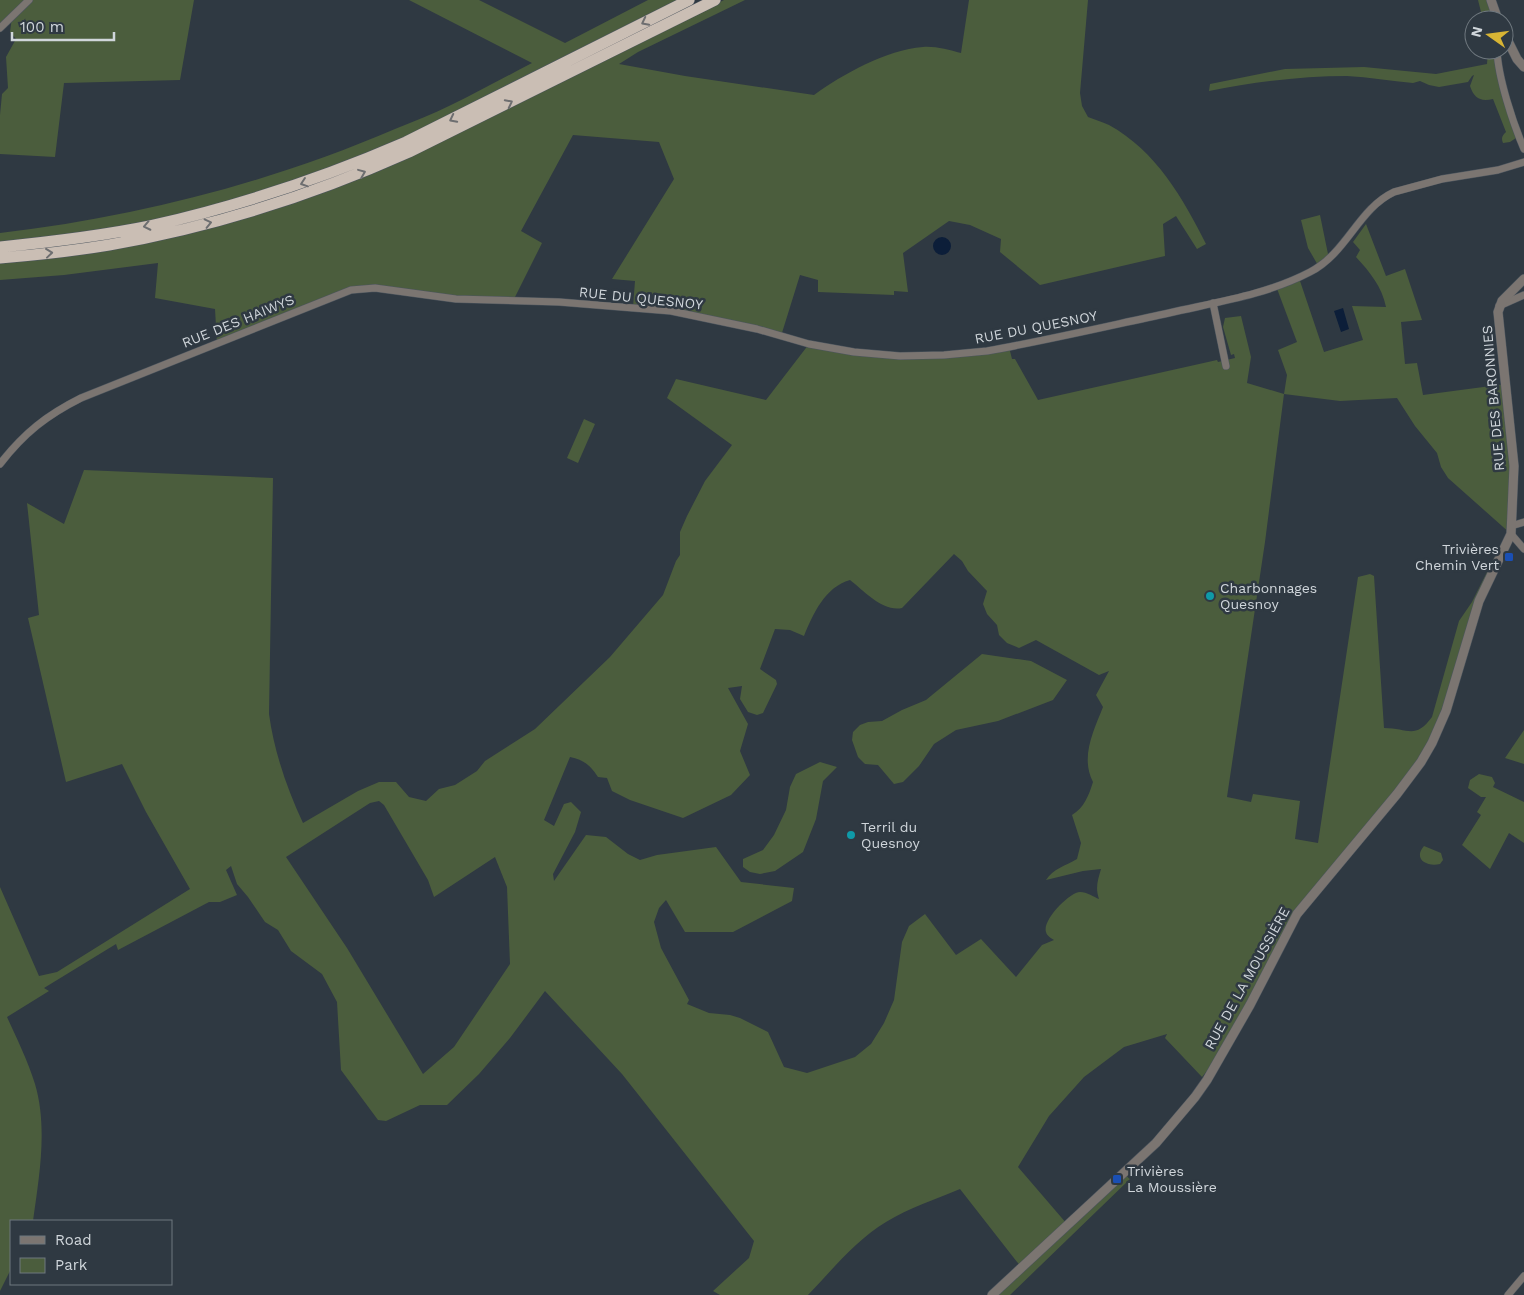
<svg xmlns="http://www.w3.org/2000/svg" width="1524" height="1295" viewBox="0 0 1524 1295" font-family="'Work Sans',sans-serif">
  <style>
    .green { fill: #4b5d3d; fill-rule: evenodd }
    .water { fill: #0c1e39 }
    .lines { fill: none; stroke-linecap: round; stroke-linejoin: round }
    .minor-casing { stroke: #4c555e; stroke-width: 8 }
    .tertiary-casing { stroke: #4c555e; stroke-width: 10 }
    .trunk-casing { stroke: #4c555e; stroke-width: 12 }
    .minor { stroke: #7b7571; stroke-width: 7 }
    .tertiary { stroke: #7b7571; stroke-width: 9 }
    .trunk { stroke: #cabeb4; stroke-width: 11 }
    .oneway { stroke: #6d6e70 }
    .transit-dot { fill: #1a4fb4; stroke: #2f3942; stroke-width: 2 }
    .culture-dot { fill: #0f9aa8; stroke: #2f3942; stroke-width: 2 }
    .labels { text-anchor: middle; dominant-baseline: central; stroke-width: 5; stroke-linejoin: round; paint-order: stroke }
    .street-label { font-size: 14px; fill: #d0d6db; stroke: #2f3942 }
    .poi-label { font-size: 14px; fill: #d0d6db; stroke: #2f3942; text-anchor: start }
  </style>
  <rect width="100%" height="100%" fill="#2f3942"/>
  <path class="green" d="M0,0H194L180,80L64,83L55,157L0,154V115L2,94L8,88L6,57L16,39L10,32L12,17L0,28Z
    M409,0H479L565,43L648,0H679L443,120L362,156L225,204L149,222L63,236L0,242V233C137,217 269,183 395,129C414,121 433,114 451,105C478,92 505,77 532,63Z
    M724,0H745L638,52L619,64L685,76L814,95C843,74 886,50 923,47C935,46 949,50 961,53L969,0H1088L1080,93L1082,106L1088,117C1095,120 1103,122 1109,125C1156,151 1183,198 1206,244L1197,249L1176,216L1163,224L1165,256L1040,285L1000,252L1001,239L970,225L949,221L903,253L908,292L894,291V295L818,292V280L800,275L781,336L757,329L633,307L635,281L612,279L674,179L659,142L573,135L521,231L542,243L513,301L363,288L217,344L215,309L155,298L158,263L64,275L0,280V261L229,222L688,18Z
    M1478,0H1491L1498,20H1483Z
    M1488,50H1495L1516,138L1510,142L1503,143C1501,138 1502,136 1506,132L1493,99C1480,102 1474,98 1470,86L1474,75L1472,76L1468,82L1439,87L1429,85L1420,81L1413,83C1391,81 1369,77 1347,76C1302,76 1254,82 1209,91L1210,84L1285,69L1364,67L1436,74L1487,64Z
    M1320,215L1328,254L1331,258L1319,267L1308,248L1301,220Z
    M1366,224L1386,276L1405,269L1422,320L1401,322L1405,364L1417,363L1423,395L1506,384L1514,466L1511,534L1448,478L1441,467L1437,453L1415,426L1397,398L1340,401L1284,394L1265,542L1227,797L1251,802L1253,794L1300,801L1295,839L1318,843L1358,577L1370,574L1374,576L1384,728C1408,728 1415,740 1432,717L1459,621L1472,602L1500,546L1505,549L1479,601L1427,752L1306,902L1214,1062L1202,1077L1165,1038L1167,1034L1124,1047L1084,1077L1049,1116L1018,1167L1067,1224L1123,1173L1130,1179L1010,1295H992L1021,1267L960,1189C936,1199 909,1208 886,1222C856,1240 832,1270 808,1295H720L713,1291L749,1258L754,1241L622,1074L545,991L510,1038L479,1074L447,1105H420L386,1121L378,1120L341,1070L337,1002L322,974L291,951L278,930L265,922L248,897L237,884L231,866L226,870L237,895L220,902H209L118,950L116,944L44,988L49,991L7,1017C17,1039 28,1061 35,1084C48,1128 39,1177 33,1221H11V1269L0,1291V887L39,976L57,972L190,889L146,812L122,764L66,782L28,618L39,615L27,503L64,524L84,470L273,478L269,714C274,751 287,789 303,823L358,791L379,782H396L409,797L426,801L439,789L455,785L477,771L485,761L535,729L610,657L663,595L676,561L680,555V532L687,516L705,481L732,445L667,398L676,379L766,400L809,344L900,356L1009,347L1012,359H1015L1038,400L1217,360L1218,362L1235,358L1234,354L1231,355L1223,327L1225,318L1241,316L1251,357L1247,383L1284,394L1287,375L1278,350L1297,342L1276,286L1299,278L1324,352L1363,340L1352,306L1386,307C1382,287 1370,272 1356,257L1360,250L1353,242ZM954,554L962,561L968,571L987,591L983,604L987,614L997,625L999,635L1007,643L1019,648L1036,640L1099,675L1109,671L1096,695L1103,707C1094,730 1080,757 1093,782C1089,795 1084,808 1072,815L1081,843L1077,859C1065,866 1053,869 1046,880L1083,871L1101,869C1098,880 1095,887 1099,899C1094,897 1087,892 1080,892C1070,892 1042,920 1046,932C1047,936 1051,938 1054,940L1042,945L1016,977L981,939L956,955L925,914L909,926L902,942L894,1000L884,1023L871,1044L855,1057L807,1073L784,1067L768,1032L740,1018L730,1015L709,1013L687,1004L689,1000L661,948L654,922L659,908L666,900L685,932H733L792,901L794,888L741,882L716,847L657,855L640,860L628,854L606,837L586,835L554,881L553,874L575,832L581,812L571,802L564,804L554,826L544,820L570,757C584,760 590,765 598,777L607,778L612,791L630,800L683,818L731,795L750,775L740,751L748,724L728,688L742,686L740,699L748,712L757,715L763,713L777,684L776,680L760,669L775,629L790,630L804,636C813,614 825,587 850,580C864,591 883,612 902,608ZM379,801L384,805L428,880L434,897L495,857L507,887L510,964L454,1047L423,1074L347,948L286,857L370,803Z
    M584,419L595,424L578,463L567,458Z
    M982,654L1031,661L1067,680L1053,700L998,721L956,730L934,744L919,766L903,782L894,784L878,765L865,764L858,757L852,740L853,732L860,725L868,722L882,721L902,710L926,700Z
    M1524,730V764L1505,758Z
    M820,762L837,767L823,781L816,819L803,852L775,871L760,874L750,872L743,867V859L763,850L774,835L786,810L790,787L796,774Z
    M1479,774L1492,777L1495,783L1493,787L1524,802V843L1509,833L1490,869L1462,845L1481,815L1477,812L1486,797H1481L1468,788L1470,780Z
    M1424,846L1441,853L1443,860L1440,864C1426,867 1413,859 1424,846Z"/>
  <path class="water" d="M933 246a9 9 0 1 1 18 0a9 9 0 1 1-18 0Z
    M1343,308L1349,329L1341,332L1334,311Z"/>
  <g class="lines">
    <defs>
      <path id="minor" d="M0,28L29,0
        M1497,50C1498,78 1513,123 1524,149
        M1213,303L1226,366
        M1499,306L1524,295
        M0,464C24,433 47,415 81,398L351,290L375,288L456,299L559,302L671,311L757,329L809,344L854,352L900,356L944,355L987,351C1048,340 1108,326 1169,313C1217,302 1266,295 1310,272C1347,253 1358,209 1394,192L1442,179L1498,170L1524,162
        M1511,526L1524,522
        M1511,534L1524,549
        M1508,1295L1524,1276"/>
      <path id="tertiary" d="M1491,0L1498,20
        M1504,33L1517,59L1524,67
        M992,1295L1156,1143L1195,1097L1207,1080L1250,1005L1297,914L1397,794L1421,762L1432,743L1446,711L1479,601L1511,534L1514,466L1498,312L1502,301L1524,279"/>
      <path id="trunk" d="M0,247C50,242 101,236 150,226C239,206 323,178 406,142L689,0
        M0,258C37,255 73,251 109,245C213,227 313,195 409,152L715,0"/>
    </defs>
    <use href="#minor" class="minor-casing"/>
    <use href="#tertiary" class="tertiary-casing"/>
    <use href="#trunk" class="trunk-casing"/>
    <use href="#minor" class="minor"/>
    <use href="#tertiary" class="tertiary"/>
    <use href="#trunk" class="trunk"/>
  </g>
  <defs><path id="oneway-chevron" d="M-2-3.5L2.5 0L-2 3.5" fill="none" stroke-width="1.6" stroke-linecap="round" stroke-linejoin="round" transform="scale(1.25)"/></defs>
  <g class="oneway">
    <use href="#oneway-chevron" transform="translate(645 22) rotate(153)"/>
    <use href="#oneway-chevron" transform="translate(509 103) rotate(-27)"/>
    <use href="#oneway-chevron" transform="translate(453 119) rotate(153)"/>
    <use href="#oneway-chevron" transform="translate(362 173) rotate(-22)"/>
    <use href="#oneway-chevron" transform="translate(304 183) rotate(161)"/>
    <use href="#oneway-chevron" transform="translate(208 223) rotate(-13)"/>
    <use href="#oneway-chevron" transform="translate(147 226) rotate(168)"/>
    <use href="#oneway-chevron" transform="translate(49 253) rotate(-6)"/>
  </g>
  <g class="transit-dot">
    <rect x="1504" y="552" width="10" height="10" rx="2.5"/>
    <rect x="1112" y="1174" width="10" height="10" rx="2.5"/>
  </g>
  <g class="culture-dot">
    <circle cx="1210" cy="596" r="5"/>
    <circle cx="851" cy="835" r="5"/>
  </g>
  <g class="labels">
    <g class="street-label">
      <text transform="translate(641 298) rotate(6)">RUE DU QUESNOY</text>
      <text transform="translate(238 321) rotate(-22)">RUE DES HAIWYS</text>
      <text transform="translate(1036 327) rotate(-11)">RUE DU QUESNOY</text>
      <text transform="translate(1493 398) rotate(-95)">RUE DES BARONNIES</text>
      <text transform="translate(1247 978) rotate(-61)">RUE DE LA MOUSSIÈRE</text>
    </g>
    <g class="poi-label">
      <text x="1499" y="549" text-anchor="end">Trivières<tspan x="1499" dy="16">Chemin Vert</tspan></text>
      <text x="1220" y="588">Charbonnages<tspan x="1220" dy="16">Quesnoy</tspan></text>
      <text x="861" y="827">Terril du<tspan x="861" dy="16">Quesnoy</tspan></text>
      <text x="1127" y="1171">Trivières<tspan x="1127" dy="16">La Moussière</tspan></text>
    </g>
  </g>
  <rect x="10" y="1220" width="162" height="65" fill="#2f3942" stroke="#6f787f"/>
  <rect x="20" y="1236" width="25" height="8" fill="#7b7571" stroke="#6f787f"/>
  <text x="55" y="1245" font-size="15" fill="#d0d6db">Road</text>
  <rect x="20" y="1258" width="25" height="15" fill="#4b5d3d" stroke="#6f787f"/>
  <text x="55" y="1270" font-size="15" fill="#d0d6db">Park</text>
  <g transform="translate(1489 35) rotate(284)"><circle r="24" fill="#2f3942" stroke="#6f787f"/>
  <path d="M0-4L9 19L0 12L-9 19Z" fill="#d7b434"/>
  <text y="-8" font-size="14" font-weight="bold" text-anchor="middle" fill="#d0d6db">N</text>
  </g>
  <path d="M12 32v8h102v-8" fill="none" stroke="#d0d6db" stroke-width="2.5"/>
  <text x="20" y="32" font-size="15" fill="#d0d6db" stroke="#2f3942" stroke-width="4" paint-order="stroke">100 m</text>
</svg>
